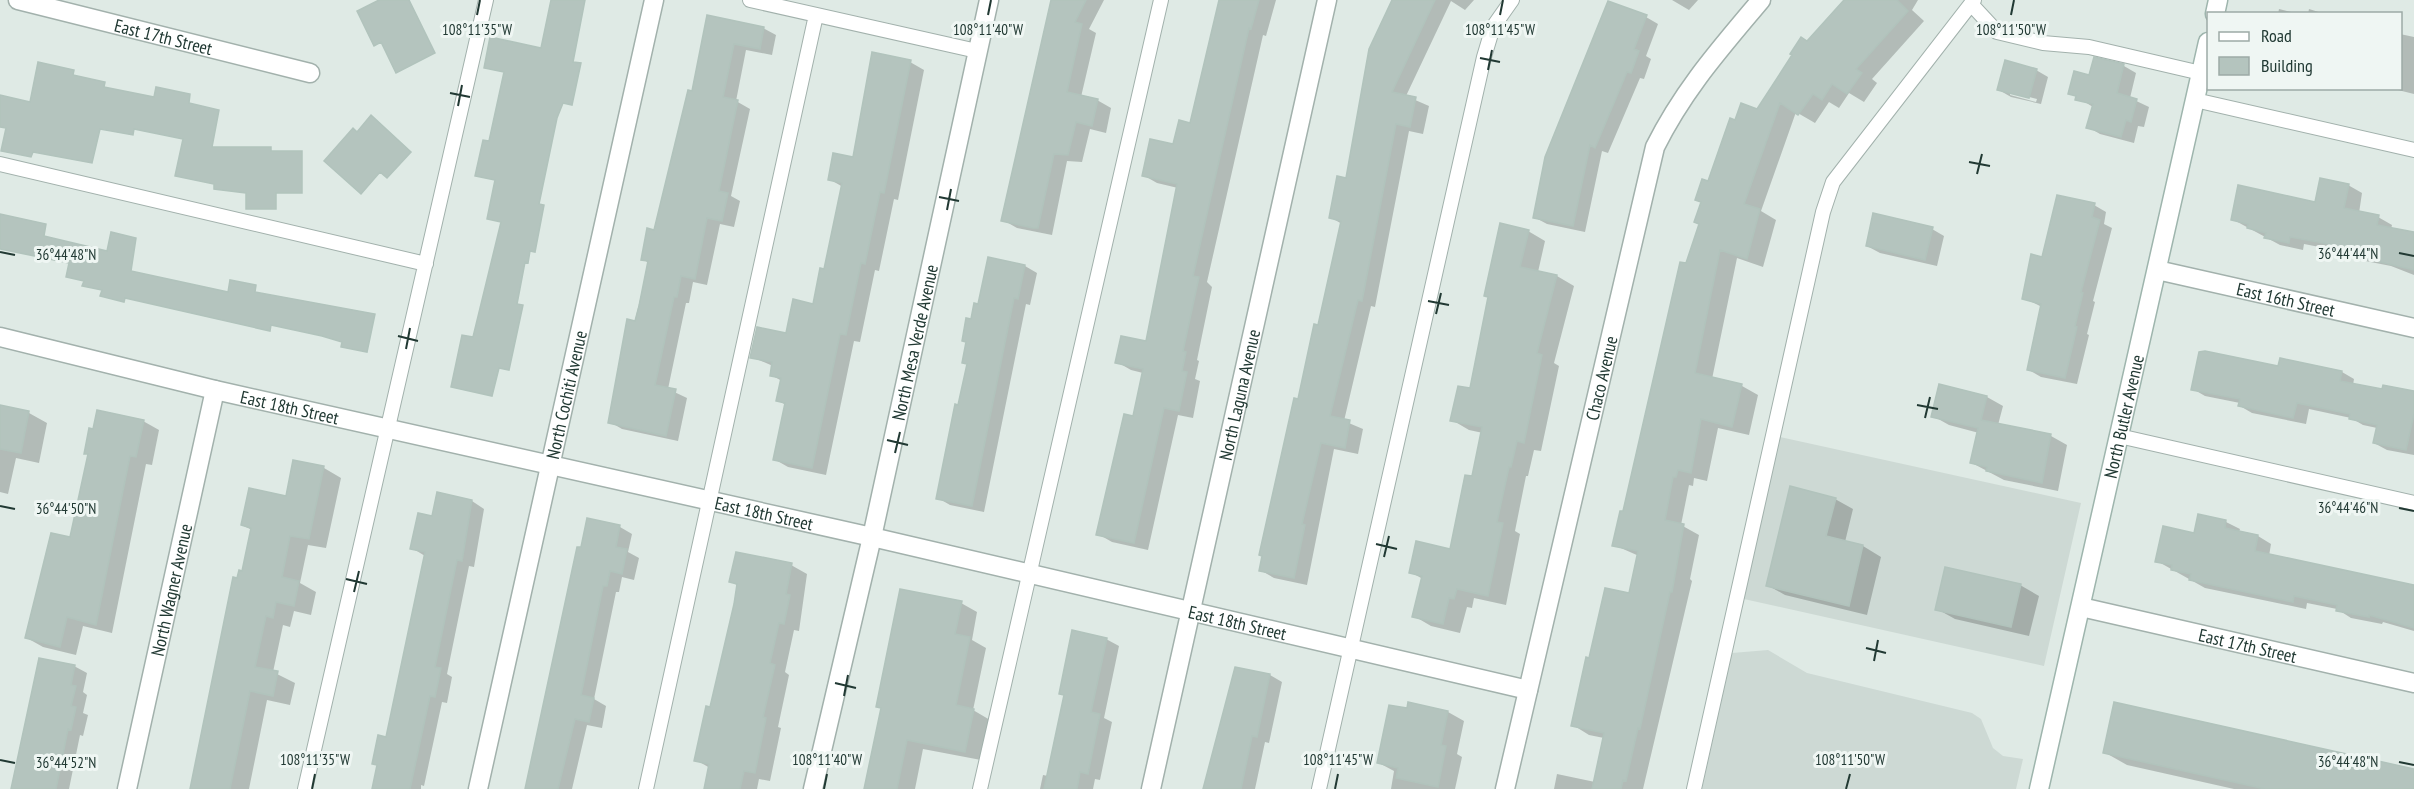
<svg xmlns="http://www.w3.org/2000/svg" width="2414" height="789" viewBox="0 0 2414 789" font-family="'PT Sans Narrow',sans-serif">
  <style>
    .built { fill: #cdd9d4 }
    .shadow { fill: #0003; fill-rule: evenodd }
    .building { fill: #b4c4be; stroke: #b1c3bc; stroke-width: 1.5 }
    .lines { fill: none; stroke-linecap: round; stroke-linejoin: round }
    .service-casing { stroke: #a2b1ac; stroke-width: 16 }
    .minor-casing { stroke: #a2b1ac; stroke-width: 21 }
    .secondary-casing { stroke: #9eb5ad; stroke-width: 21 }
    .service { stroke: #fff; stroke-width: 14 }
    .minor { stroke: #fff; stroke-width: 18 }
    .secondary { stroke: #fff; stroke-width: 18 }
    .ticks { fill: none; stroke: #213933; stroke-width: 2 }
    .labels { text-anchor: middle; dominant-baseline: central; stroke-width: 6; stroke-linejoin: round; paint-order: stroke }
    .street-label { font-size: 18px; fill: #213933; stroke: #eff6f3 }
    .ticks-label { font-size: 15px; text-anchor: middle; fill: #213933; stroke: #eff6f3; stroke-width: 6; stroke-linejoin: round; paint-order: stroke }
  </style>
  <rect width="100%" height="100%" fill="#dfeae5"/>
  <path class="built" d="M1780,437L2081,503L2044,666L1744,599Z
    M1768,650L1807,673L1972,713L1981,719L1993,748L2003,756L2023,759L2016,789H1702L1732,653Z"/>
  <path class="shadow" d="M1053,0H1104L1089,29L1096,33L1081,97L1097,100L1111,108L1106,133L1090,129L1082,162L1067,161L1052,235L1017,228L1003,220Z
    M1220,0H1276L1266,36L1263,35L1207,282L1212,287L1197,360L1199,361L1195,379L1200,381L1193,418L1178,415L1148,550L1112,542L1098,534L1134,418L1143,373L1131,370L1117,362L1148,343L1178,188L1157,183L1143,175L1175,146L1191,125Z
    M1394,0H1474L1465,10L1451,1L1406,96L1429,106L1423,134L1409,131L1375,307L1371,306L1344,421L1363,429L1358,454L1334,449L1307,585L1274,578L1260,570L1342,224L1330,217L1347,180Z
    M1672,0H1698L1689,10Z
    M1846,0H1918L1912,10L1924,21L1872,79L1877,83L1864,102L1849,93L1839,108L1829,102L1815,123L1796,112L1761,211L1776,220L1763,267L1737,258L1712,379L1742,386L1758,395L1749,435L1718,428L1707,481L1694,478L1693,486L1689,485L1681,525L1699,535L1690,579L1692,581L1643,789H1554L1557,774L1595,782L1604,738L1589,735L1573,725L1590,660L1630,595L1639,556L1614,545L1700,224L1708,183L1736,122L1758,111L1808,43Z
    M2279,9L2300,14H2278Z
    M2309,9L2325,14H2308Z
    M708,17L763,28L776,35L772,55L746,50L736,101L750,109L731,196L740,201L734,227L720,224L707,285L693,282L689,303H686L668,389L687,398L678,441L622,429L610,422L649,263L642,259L655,232L693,92Z
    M1646,17L1658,24L1646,56L1651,59L1644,79L1640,78L1608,153L1602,151L1585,232L1547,224L1534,217Z
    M2400,34L2414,37V94L2390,88H2400Z
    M2095,59L2124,66L2136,73L2130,98L2149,107L2144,127L2138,126L2134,143L2100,134L2088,127L2093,107L2070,93L2090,77Z
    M910,62L924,70L898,200L894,199L879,271L875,270L860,342L854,341L826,475L788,467L774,459L786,405L777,400L782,381L771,375L773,366L752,357L787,335L815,305L826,271L843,187L829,179L854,159Z
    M2036,70L2048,77L2041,104L2011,97L1999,90ZM2010,92L2037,99L2036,102L2010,95Z
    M2348,185L2362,193L2359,213L2378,217L2392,225L2391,229L2414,234V275L2391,266L2350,258L2335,250L2304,244L2303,250L2280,245L2232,219L2316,204Z
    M2094,205L2106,212L2104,224L2112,228L2093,301L2095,302L2087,334L2089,335L2077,384L2041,377L2029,370L2042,307L2024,298L2043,259Z
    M1932,229L1944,236L1937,266L1880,253L1867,246Z
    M1528,231L1545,241L1538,272L1557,276L1574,286L1554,363L1559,366L1541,451L1534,450L1528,476H1526L1515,531L1520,534L1506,605L1474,598L1472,608L1467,607L1460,633L1431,626L1414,616L1423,579L1410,572L1451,551L1474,478L1483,433L1469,430L1452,420L1471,390L1490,298L1485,296Z
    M989,259L1025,266L1037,273L1030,305L1026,304L984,512L950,505L938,498L968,364L972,321L979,306Z
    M2281,359L2342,372L2354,379L2353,385L2383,391L2414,393V455L2387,450L2374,443L2377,428L2363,425L2351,418L2309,409L2306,424L2252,413L2240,406V403L2205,396L2193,389L2279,367Z
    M1987,397L2003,406L1998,425L2051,436L2067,445L2058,491L2004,480L1972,463L1979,433L1949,425L1933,416Z
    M0,407L29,413L47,423L39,463L16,458L8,494L0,492Z
    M143,421L159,430L152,465L146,464L112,633L83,626L76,655L43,647L27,638L71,539L89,455L86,453Z
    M324,468L341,478L326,548L308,545L300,583L316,592L311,615L294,611L290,627L283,625L273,672L295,683L290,705L267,700L249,789H191L238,580L243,573L252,530L242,525L287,498Z
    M1835,499L1853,509L1845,542L1863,546L1881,557L1867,615L1785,595L1767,585Z
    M472,501L484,509L474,567L469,566L447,674L452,677L447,703L442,702L424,786L421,785V789H374L378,766L373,763L387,738L425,556L412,548L433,518Z
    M2199,516L2226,522L2240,529L2239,532L2258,536L2271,544L2269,556L2414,586V631L2383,622L2382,624L2351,618L2337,609L2307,603L2306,609L2205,588L2157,561L2195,535Z
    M588,520L620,527L632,534L628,552L639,558L634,580L622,577L619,592H616L594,699L606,706L602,728L587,725L572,789H527Z
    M791,565L807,574L799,631L794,630L785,672L789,675L778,727L781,728L770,781L759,779L757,789H705L710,768L696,760L711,708L738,586L731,581Z
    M2020,585L2039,596L2029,636L1955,619L1937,609Z
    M961,603L977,612L972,640L986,648L973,710L990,720L981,760L923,749L915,789H866L883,709L877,706Z
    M1106,639L1119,646L1104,718L1112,722L1100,780L1095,779L1093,789H1040L1043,775L1048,776L1065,696L1060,693Z
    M74,666L87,673L83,692L87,695L83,713L88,715L83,736L80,735L69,789H12Z
    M1237,669L1270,675L1282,682L1269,743L1265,742L1255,789H1204Z
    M1409,704L1448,712L1464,721L1457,754L1462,757L1455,789H1391L1394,771L1379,763Z
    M2104,752L2414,771V789H2234L2127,765Z"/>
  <path class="building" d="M379,0H409L435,53L396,73L381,42L374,46L357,11Z
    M551,0H585L573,62L581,63L572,105L563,103L557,118L539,204L544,205L535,252L530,251L528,263L525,262L517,304L523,305L509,370L499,368L492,396L451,387L462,335L473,337L501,222L487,219L495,180L475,176L483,140L489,141L504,72L484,68L490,37L541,48Z
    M1051,0H1086L1075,22L1082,24L1067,92L1098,99L1092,126L1076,122L1068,155L1054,154L1038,228H1033L1001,221Z
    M1219,0H1259L1251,29L1249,28L1193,276L1199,277L1183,351L1186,352L1182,371L1187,372L1179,411L1164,408L1134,543L1096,535L1124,414L1133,416L1143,369L1115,363L1121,336L1146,341L1177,184L1142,176L1150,139L1173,144L1179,120L1190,123Z
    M1392,0H1435L1392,92L1416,97L1410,127L1396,124L1362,301L1358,300L1330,416L1350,420L1345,448L1321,443L1302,524L1305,525L1294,578L1259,571L1262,556L1259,555L1294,398L1298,399L1314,324L1318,325L1341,221L1329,218L1337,176L1346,178L1369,49Z
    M1844,0H1897L1908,11L1856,69L1862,73L1847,94L1832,84L1822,100L1813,94L1798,115L1780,103L1744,204L1760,209L1747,259L1720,250L1695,373L1742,384L1732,427L1701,419L1691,473L1678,470L1676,477H1673L1665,520L1684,524L1672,592H1670L1640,729L1638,728L1626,781L1623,780L1621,789H1592L1604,733L1571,726L1586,657L1589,658L1605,588L1629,593L1638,551L1612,546L1620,511H1623L1680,262L1686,263L1699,224L1694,222L1701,202L1695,200L1702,179L1708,181L1730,118L1735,120L1741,103L1757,109L1792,55L1790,54L1801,37L1807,41Z
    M1608,1L1647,15L1634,49L1639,51L1631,73L1627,72L1595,148L1590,145L1573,226L1533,218L1545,157Z
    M707,15L764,27L760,49L734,44L723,97L738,100L719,191L728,193L722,221L707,218L695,279L681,276L677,297H674L655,385L676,389L666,436L608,423L627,319L635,321L639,306L648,261L641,260L647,228L654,230L688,90L692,91Z
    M872,52L911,60L884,193L880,192L865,264L861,263L846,335L840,334L812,468L773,460L785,403L776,401L781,378L770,376L772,362L750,358L757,327L786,333L793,299L813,304L820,268L824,269L842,183L828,180L833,153L853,157Z
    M2094,57L2124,64L2117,93L2137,99L2131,122L2126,120L2121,137L2086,128L2093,104L2075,100L2076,96L2068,94L2074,71L2089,75Z
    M2005,60L2037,69L2029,98L1997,90Z
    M38,62L74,70L73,75L105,82L104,87L154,97L156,87L190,94L189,103L219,110L212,147H271V151H302V193H276V209H246V193L214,189V184L175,176L183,139L134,129L133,135L100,129L92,163L33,152L31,157L1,151L6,128L0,127V95L30,102Z
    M371,115L411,152L387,178L380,172L361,194L324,161L353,128L357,132Z
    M2320,178L2349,184L2344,208L2379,215L2377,225L2414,232V270L2334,251L2335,245L2290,237L2289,243L2264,238L2266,233L2247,228L2248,224L2231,220L2238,185L2315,202Z
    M2057,195L2095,203L2092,217L2100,220L2081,292L2083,293L2075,326L2077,327L2065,378L2027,370L2041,304L2022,299L2031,254L2042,257Z
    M1873,213L1933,227L1925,260L1866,246Z
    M0,214L46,224L44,236L107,251L111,232L136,238L131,271L228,292L230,280L256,285L255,292L375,314L367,352L341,347L342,342L322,336L271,325L270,331L125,298L124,302L100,296L102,290L82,286L84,281L66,277L69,263L0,249Z
    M1500,223L1529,230L1520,267L1557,275L1537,353L1542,355L1524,443L1517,441L1511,467H1509L1497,522L1503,523L1488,596L1457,589L1454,599L1449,598L1443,624L1412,617L1422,576L1409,573L1416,541L1450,549L1465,475L1472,476L1482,427L1450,421L1458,386L1470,388L1488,297L1484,296Z
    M988,257L1025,265L1018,299L1014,298L972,506L936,499L955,404L958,405L967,364L962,363L966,342L962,341L966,318L971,319L974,303L978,304Z
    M2205,351L2278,366L2280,358L2342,371L2340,381L2382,389L2383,385L2414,391V414L2406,450L2373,443L2377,425L2349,419L2350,414L2297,403L2293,418L2238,406L2240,399L2191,390L2199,352Z
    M1939,384L1987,396L1981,420L2051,434L2042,483L1986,471L1987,467L1970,463L1978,428L1931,417Z
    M0,405L29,411L21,453L0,449Z
    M97,410L144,420L136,457L130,456L96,625L67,617L60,647L25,638L51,533L70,537L88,454H84L89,428L93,429Z
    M293,460L324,466L309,539L290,536L282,577L299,581L294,606L276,602L273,618L266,616L255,667L278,671L273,696L250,691L230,789H190L233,577L237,578L239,570L242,571L251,528L241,525L249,488L286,496Z
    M1790,486L1836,498L1826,536L1863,545L1849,606L1766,586Z
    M437,492L472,500L462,561L457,560L435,667L441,668L435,697L430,696L410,789H372L377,765L372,764L378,735L386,737L425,552L410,549L418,513L432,516Z
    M2198,514L2226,520L2225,528L2258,535L2255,551L2414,585V628L2369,615V617L2336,611L2337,605L2294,596L2293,602L2189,580L2191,574L2171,570L2172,565L2155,562L2163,526L2194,533Z
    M587,518L620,525L616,547L627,549L622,574L610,571L607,586H603L581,695L594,698L589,722L575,719L558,789H525L577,547H581Z
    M736,552L792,563L786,594L790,595L784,624L779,623L770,663L775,665L763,717L766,718L755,773L744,771L740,789H704L709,764L694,761L706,706L710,707L734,604L737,584L729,582Z
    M1945,567L2021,584L2011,627L1935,610Z
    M900,589L962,601L955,634L970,637L956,705L974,709L965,752L907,740L897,789H864L881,708L876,707Z
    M1072,630L1107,638L1091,712L1100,714L1088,774L1080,772L1077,789H1044L1064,695L1059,694Z
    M39,658L75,665L71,685L76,686L71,706L76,707L71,730L68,729L56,789H11Z
    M1235,667L1270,674L1257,737L1252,736L1241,789H1203Z
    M1408,702L1448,711L1441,745L1446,746L1438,787L1396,778L1398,768L1377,763L1389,705L1407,708Z
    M2114,702L2414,769V789H2265L2103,753Z"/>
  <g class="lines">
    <defs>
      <path id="service" d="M750,0L977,51
        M1971,4L1997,32L2043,43L2089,47L2201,73
        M2195,100L2414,150
        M0,164L426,264
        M2119,436L2414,503
        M305,789L486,0
        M646,789L816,15
        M980,789L1161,0
        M1319,789L1484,57L1493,27L1512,0
        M1694,789L1823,212L1833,182L1974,0"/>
      <g id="minor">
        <path id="s1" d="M18,0L310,73"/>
        <path id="s2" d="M2157,270L2414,328"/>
        <path id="s3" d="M0,337L215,390L872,537L1528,690"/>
        <path id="s4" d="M2081,607L2414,683"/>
        <path id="s5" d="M127,789L215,390"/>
        <path id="s6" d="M478,789L654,0"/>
        <path id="s7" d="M813,789L872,537L989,0"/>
        <path id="s8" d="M1151,789L1327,0"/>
        <path id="s9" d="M1505,789L1655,147C1684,89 1720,49 1761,0"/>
      </g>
      <g id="secondary">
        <path d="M2215,14L2218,0"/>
        <path id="s10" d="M2039,789L2208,42"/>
      </g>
    </defs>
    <use href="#service" class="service-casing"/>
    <use href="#minor" class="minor-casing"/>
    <use href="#secondary" class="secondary-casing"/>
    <use href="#service" class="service"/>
    <use href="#minor" class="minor"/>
    <use href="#secondary" class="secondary"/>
  </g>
  <path class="ticks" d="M477,15L480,0M988,15L991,0M1500,15L1503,0M2011,15L2014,0M1480,58L1500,62M1488,70L1492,50M450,93L470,97M458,106L462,85M1969,162L1990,166M1977,174L1982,154M939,197L959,201M947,210L951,189M0,252L15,255M2399,253L2414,256M1428,301L1449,305M1436,314L1441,293M398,336L418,341M406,349L410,328M1917,405L1938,409M1925,418L1930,397M887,440L908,445M895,453L900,432M0,506L15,509M2399,508L2414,511M1376,544L1397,549M1384,557L1389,536M346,579L367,584M354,592L359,571M1866,648L1886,653M1874,661L1878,640M835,683L856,688M844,696L848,675M0,760L15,763M2399,762L2414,765M312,789L315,774M824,789L827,774M1335,789L1338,774M1846,789L1850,774"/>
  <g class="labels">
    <g class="street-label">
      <text stroke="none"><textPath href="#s1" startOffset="150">East 17th Street</textPath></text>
      <text stroke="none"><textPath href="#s2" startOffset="132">East 16th Street</textPath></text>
      <text stroke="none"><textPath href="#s7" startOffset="458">North Mesa Verde Avenue</textPath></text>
      <text stroke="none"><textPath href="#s9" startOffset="422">Chaco Avenue</textPath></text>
      <text stroke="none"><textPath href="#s6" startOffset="404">North Cochiti Avenue</textPath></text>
      <text stroke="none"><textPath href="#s8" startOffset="404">North Laguna Avenue</textPath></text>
      <text stroke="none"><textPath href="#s3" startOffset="298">East 18th Street</textPath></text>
      <text stroke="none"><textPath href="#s10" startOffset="382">North Butler Avenue</textPath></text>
      <text stroke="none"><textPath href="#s3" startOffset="784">East 18th Street</textPath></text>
      <text stroke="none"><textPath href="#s5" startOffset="204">North Wagner Avenue</textPath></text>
      <text stroke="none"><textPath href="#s3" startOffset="1270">East 18th Street</textPath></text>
      <text stroke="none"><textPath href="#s4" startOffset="171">East 17th Street</textPath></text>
    </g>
  </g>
  <g class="ticks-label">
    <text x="477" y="35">108°11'35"W</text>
    <text x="988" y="35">108°11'40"W</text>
    <text x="1500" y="35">108°11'45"W</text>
    <text x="2011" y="35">108°11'50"W</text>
    <text x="2348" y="259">36°44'44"N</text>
    <text x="66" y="260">36°44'48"N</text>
    <text x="2348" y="513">36°44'46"N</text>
    <text x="66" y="514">36°44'50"N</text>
    <text x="315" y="765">108°11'35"W</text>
    <text x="827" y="765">108°11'40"W</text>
    <text x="1338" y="765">108°11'45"W</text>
    <text x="1850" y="765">108°11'50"W</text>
    <text x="2348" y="767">36°44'48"N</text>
    <text x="66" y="768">36°44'52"N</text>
  </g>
  <rect x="2207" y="12" width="195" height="78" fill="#eff6f3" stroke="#9daaa6" stroke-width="1.5"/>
  <rect x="2219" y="32" width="30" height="9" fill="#ffffff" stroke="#9daaa6" stroke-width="1.5"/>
  <text x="2261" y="42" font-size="18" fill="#213933">Road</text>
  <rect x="2219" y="57" width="30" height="18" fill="#b4c4be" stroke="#9daaa6" stroke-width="1.5"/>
  <text x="2261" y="72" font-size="18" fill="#213933">Building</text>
</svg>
